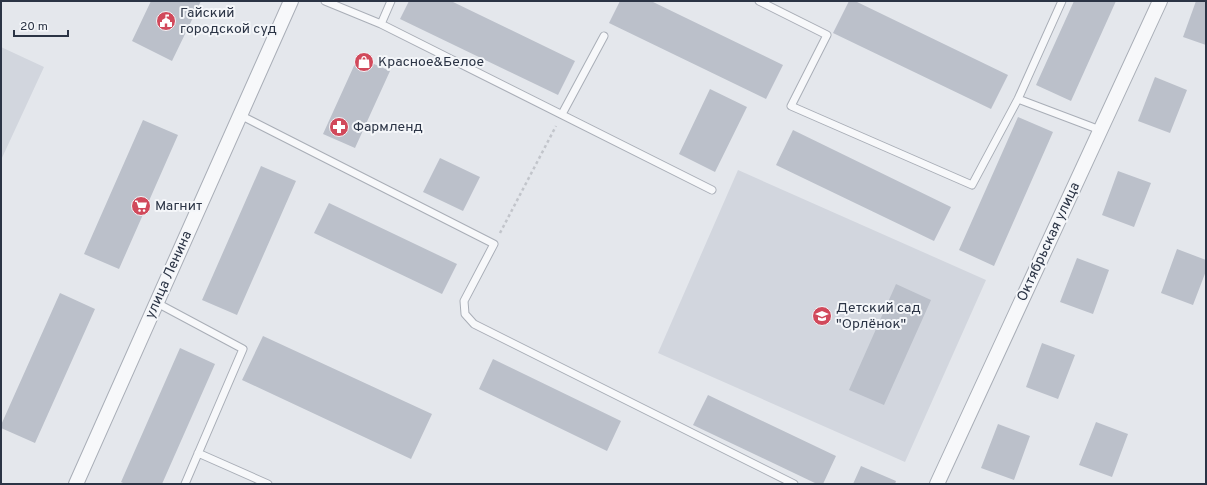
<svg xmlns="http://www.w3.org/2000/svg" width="1207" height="485" viewBox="0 0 1207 485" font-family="Overpass,sans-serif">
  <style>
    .built { fill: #d2d6de }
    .building { fill: #bbc0ca }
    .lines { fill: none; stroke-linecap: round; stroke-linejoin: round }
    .service-casing { stroke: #a9aeb7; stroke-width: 9 }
    .minor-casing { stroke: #a9aeb7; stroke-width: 16 }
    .path { stroke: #c2c5cb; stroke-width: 2.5; stroke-dasharray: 3 3; stroke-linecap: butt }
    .service { stroke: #f7f8fa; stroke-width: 7 }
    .minor { stroke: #f7f8fa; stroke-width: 14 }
    .labels { text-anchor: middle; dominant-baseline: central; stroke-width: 4; stroke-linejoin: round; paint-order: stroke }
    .poi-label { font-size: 14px; fill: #2b3445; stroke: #f4f6f9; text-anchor: start }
    .street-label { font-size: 14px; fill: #2b3445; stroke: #f4f6f9 }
  </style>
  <rect width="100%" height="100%" fill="#e4e7ec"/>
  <path class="built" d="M1,47L44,67L1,160Z
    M738,170L986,280L905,462L658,353Z"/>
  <path class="building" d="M151,1H201L172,61L132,41Z
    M409,1H451L575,61L558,95L400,19Z
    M620,1H651L783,65L766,99L609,23Z
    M849,1H855L1008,75L991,109L833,33Z
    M1074,1H1116L1071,101L1036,85Z
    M1196,1H1206V45L1183,37Z
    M358,57L390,71L355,148L323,134Z
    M1155,77L1187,90L1170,133L1138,121Z
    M710,89L747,107L715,172L679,154Z
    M1018,117L1053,132L994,266L959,250Z
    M143,120L178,135L119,269L84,254Z
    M793,130L951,207L934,241L776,165Z
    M440,158L480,177L463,211L423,192Z
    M261,166L296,181L237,315L202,300Z
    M1118,171L1151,183L1134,227L1102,215Z
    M329,203L457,264L442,294L314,233Z
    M1177,249L1206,260V271L1193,305L1161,293Z
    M1077,258L1109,270L1093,314L1060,302Z
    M896,284L931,300L884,405L849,390Z
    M60,293L95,309L35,443L1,428V425Z
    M263,336L432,414L411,459L242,380Z
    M1042,343L1075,355L1058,399L1026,387Z
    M180,348L215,364L162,484H125L121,482Z
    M493,359L621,421L607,451L479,389Z
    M708,395L836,456L823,484H817L693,425Z
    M1096,422L1128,434L1112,477L1079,465Z
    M998,424L1030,436L1014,480L981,468Z
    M861,466L896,481L895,484H853Z"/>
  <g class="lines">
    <defs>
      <path id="service" d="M325,1L381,24L391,1
        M759,1L827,35L791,106L972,185L1018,99L1062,1
        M381,24L712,190
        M1018,99L1100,130
        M562,114L604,36
        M240,115L494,244L464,301L465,314L474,324L794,484
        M157,303L243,349L185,484
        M198,453L268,484"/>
      <path id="minor" d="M76,484L291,1
        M937,484L1160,1"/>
    </defs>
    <use href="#service" class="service-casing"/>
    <use href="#minor" class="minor-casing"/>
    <path class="path" d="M500,233L556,126"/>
    <use href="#service" class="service"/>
    <use href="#minor" class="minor"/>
  </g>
  <defs>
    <symbol id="civic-disc" viewBox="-11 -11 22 22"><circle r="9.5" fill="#d1495b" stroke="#f4f6f9"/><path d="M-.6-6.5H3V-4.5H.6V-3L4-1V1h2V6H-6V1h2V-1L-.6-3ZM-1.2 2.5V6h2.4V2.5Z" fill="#fff"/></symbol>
    <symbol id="shop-disc" viewBox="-11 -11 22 22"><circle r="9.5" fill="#d1495b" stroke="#f4f6f9"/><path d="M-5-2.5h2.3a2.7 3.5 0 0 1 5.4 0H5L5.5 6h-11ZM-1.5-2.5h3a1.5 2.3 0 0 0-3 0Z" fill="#fff"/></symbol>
    <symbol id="pharmacy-disc" viewBox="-11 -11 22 22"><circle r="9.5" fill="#d1495b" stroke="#f4f6f9"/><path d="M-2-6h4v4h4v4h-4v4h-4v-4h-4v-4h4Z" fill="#fff"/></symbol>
    <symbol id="supermarket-disc" viewBox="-11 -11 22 22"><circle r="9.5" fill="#d1495b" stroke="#f4f6f9"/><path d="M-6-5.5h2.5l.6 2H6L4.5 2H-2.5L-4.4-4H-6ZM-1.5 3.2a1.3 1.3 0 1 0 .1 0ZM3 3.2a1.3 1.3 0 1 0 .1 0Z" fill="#fff"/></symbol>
    <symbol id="school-disc" viewBox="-11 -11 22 22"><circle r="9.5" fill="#d1495b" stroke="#f4f6f9"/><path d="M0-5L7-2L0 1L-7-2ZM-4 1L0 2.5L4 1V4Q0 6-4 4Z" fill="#fff"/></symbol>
  </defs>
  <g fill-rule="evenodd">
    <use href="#civic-disc" x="155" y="10" width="22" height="22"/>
    <use href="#shop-disc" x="353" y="51" width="22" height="22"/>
    <use href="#pharmacy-disc" x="328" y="116" width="22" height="22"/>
    <use href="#supermarket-disc" x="130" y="195" width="22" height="22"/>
    <use href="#school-disc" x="811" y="305" width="22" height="22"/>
  </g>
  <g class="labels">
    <g class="poi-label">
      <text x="180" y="13">Гайский<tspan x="180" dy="16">городской суд</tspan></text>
      <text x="378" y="62">Красное&amp;Белое</text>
      <text x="353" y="127">Фармленд</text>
      <text x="155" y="206">Магнит</text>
      <text x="836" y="308">Детский сад<tspan x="836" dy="16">"Орлёнок"</tspan></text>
    </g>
    <g class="street-label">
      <text transform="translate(1049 242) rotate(-65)">Октябрьская улица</text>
      <text transform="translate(169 275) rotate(-66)">улица Ленина</text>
    </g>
  </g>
  <rect width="1207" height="485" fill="none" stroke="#2b3445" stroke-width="4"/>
  <path d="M14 30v6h54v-6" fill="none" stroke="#2b3445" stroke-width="2"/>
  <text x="20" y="30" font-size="12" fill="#2b3445" stroke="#f4f6f9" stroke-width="3" paint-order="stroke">20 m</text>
</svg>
